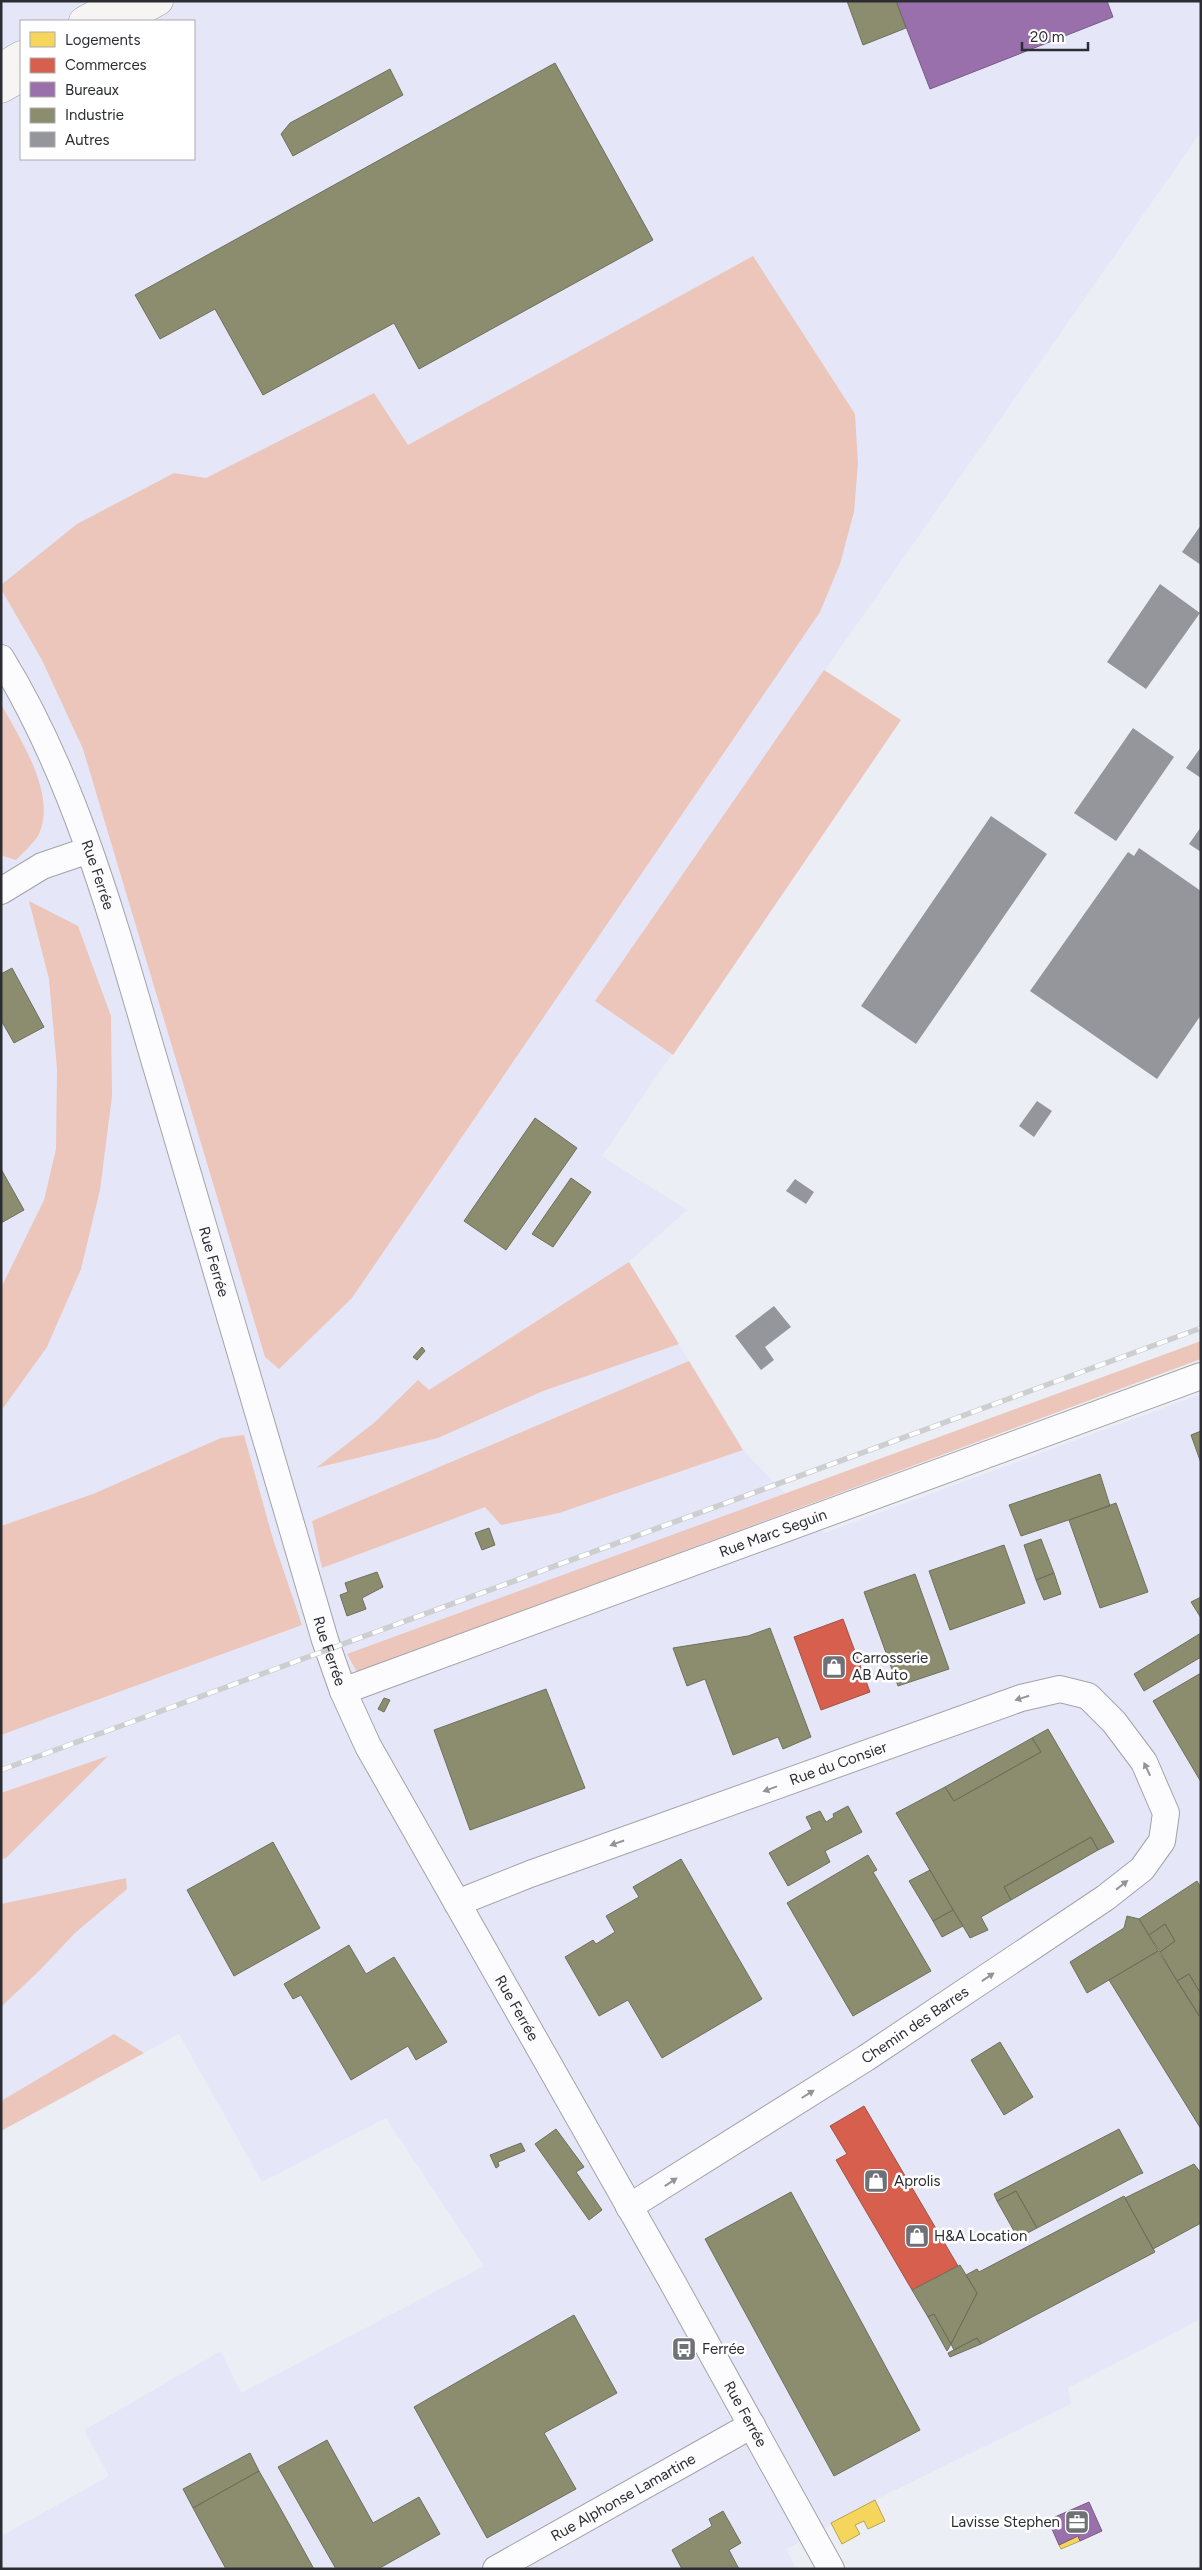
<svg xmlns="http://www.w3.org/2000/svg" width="1202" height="2570" viewBox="0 0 1202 2570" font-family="Figtree,sans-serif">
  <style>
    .built { fill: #e5e7f8; fill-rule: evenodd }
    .green { fill: #ecc6ba }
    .homes { fill: #f6d55c; stroke: #b9a350 }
    .shops { fill: #d6604d; stroke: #a35145 }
    .offices { fill: #9970ab; stroke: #785c87 }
    .industry { fill: #8c8c6e; stroke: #6f705c }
    .building { fill: #95969c }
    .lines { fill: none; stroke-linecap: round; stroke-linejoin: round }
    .minor-casing { stroke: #a2a3a8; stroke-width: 28 }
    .secondary-casing { stroke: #a2a3a8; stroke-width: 29 }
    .minor { stroke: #fcfcfe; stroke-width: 26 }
    .secondary { stroke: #f7f5f4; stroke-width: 28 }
    .rail-casing { stroke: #cdced0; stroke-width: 5.5 }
    .rail { stroke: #fff; stroke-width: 4; stroke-dasharray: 11; stroke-linecap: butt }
    .oneway { fill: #949498 }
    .labels { text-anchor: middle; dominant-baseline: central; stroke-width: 5; stroke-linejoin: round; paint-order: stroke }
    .street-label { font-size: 15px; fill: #2c2d33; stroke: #fff }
    .poi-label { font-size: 15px; fill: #2c2d33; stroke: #fff; text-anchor: start }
  </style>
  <rect width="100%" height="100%" fill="#eceef6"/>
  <path class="built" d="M1,1H1201V132L825,670L901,720L602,1156L687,1210L629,1262L743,1450L824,1533L1201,1394V2319L1068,2388L1071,2404L875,2500L787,2549L796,2569H1V2536L109,2476L84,2430L221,2351L241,2393L484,2266L386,2118L262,2182L179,2034L1,2131ZM21,21H194V159H21Z"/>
  <path class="green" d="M753,256L855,414L858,464L854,512L840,564L820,612L352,1298L279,1369L265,1357L83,749L42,660L1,589V585L77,524L174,473L206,478L374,393L408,445Z
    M824,670L901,720L673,1055L595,1001Z
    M1,704C20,739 57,794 39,834C34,843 23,853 16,860L3,856L1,852Z
    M29,901L78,926L111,1016L112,1096L100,1190L81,1269L47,1347L1,1411V1288L44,1200L56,1149L57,1069L49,979Z
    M629,1262L679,1344L543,1391L438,1438L316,1468L375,1422L418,1380L429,1390Z
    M1201,1341V1359L357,1672L347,1654Z
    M689,1361L743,1450L559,1513L501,1525L485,1507L322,1568L312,1521Z
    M244,1435L273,1539L302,1625L1,1735V1526L93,1494L221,1438Z
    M108,1756L6,1858L1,1859V1793Z
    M126,1878L127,1889L75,1933L40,1970L1,2007V1904Z
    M114,2034L144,2053L1,2131V2101Z"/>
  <path class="homes" d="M875,2500L885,2521L868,2529L864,2521L855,2525L860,2534L842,2544L831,2523Z
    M1078,2536L1080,2541L1061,2549L1059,2545Z"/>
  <path class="shops" d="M843,1619L870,1692L821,1710L794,1637Z
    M864,2106L958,2266L912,2290L836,2160L847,2154L830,2126Z"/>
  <path class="offices" d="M896,1H1107L1113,17L930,89Z
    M1089,2502L1102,2531L1080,2541L1078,2536L1059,2545L1048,2520Z"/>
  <path class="industry" d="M847,1H896L906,28L863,45Z
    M555,63L653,240L419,369L394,323L263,395L215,309L160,339L135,295Z
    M390,69L403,95L293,156L281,134L290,123Z
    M12,968L44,1027L14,1043L1,1020V974Z
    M535,1118L577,1148L506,1250L464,1221Z
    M1,1169L24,1210L1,1223Z
    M571,1178L591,1192L553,1247L532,1234Z
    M422,1347L425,1351L417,1360L413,1357Z
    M1201,1431V1463L1191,1435Z
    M1100,1474L1110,1506L1021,1536L1009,1505Z
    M1116,1503L1148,1592L1100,1608L1069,1520Z
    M489,1528L495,1545L482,1550L475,1533Z
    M1041,1539L1054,1573L1036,1580L1024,1545Z
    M1004,1545L1025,1603L950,1630L929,1571Z
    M377,1572L383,1587L362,1598L366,1609L347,1616L340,1595L348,1592L345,1583Z
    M1054,1573L1061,1594L1044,1600L1036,1580Z
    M915,1574L949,1669L898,1686L864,1592Z
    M1201,1597V1618L1191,1602Z
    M770,1628L811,1737L783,1749L778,1737L733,1755L705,1679L687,1686L673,1648L748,1636Z
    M1201,1633V1657L1144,1691L1134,1674Z
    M1201,1673V1782L1153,1701Z
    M546,1689L585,1788L470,1830L434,1730Z
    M384,1698L390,1700L384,1712L378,1709Z
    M1048,1729L1114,1842L1098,1850L1091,1837L1004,1887L1011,1900L981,1917L988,1930L970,1938L896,1813L945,1787L954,1801L1041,1752L1032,1738Z
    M1032,1738L1041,1752L954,1801L945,1787Z
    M848,1806L862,1832L825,1851L830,1862L788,1886L769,1853L812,1829L806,1817L820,1811L826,1822L834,1817L833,1814Z
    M1091,1837L1098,1850L1011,1900L1004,1887Z
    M273,1842L320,1928L234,1976L187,1890Z
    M868,1855L877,1870L873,1872L931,1971L853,2016L787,1903Z
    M681,1859L762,1999L662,2058L628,2000L599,2016L565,1957L593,1940L596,1944L615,1932L606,1916L639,1897L633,1887Z
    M930,1870L953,1910L933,1921L909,1881Z
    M1197,1881L1201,1888V1994L1189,1974L1177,1981L1160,1952L1175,1941L1165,1924L1149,1935L1139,1919Z
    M953,1910L963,1926L942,1937L933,1921Z
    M1127,1916L1139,1919L1158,1951L1087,1993L1070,1962L1124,1928Z
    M1165,1924L1175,1941L1160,1952L1149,1935Z
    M349,1945L366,1974L394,1957L447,2042L416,2060L408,2046L351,2080L301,1995L293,1999L284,1984Z
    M1158,1951L1201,2018V2129L1109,1980Z
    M1189,1974L1201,1994L1199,2016L1177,1981Z
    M1000,2042L1033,2097L1004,2115L971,2060Z
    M556,2129L584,2167L576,2172L602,2210L589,2220L535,2144Z
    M1119,2129L1143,2173L1140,2174L1037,2228L1016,2191L997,2201L994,2194Z
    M521,2143L525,2151L498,2162L499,2166L496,2168L490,2155Z
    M1194,2164L1201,2173V2223L1153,2249L1125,2198Z
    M1016,2191L1037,2228L1018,2238L997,2201Z
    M791,2192L920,2430L834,2476L705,2239Z
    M1124,2196L1155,2252L981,2344L977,2338L954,2350L951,2344L977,2293L966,2275L977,2269L979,2272Z
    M960,2265L977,2293L951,2344L934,2314L928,2317L912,2290Z
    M934,2314L951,2344L947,2351L928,2317Z
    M574,2315L617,2393L544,2433L576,2489L487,2538L414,2407Z
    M977,2338L981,2344L950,2357L948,2353Z
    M327,2440L373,2523L419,2497L440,2534L378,2569H336L278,2467Z
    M250,2453L259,2471L193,2508L183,2489Z
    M259,2471L279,2506L314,2569H226L193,2508Z
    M723,2511L741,2543L729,2550L739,2569H682L672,2550L712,2526L709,2519Z"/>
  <path class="building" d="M1201,525V565L1182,552Z
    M1160,584L1200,613L1146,689L1107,662Z
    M1133,728L1174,757L1116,841L1074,813Z
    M1201,747V778L1186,768Z
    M991,816L1047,854L916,1044L861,1006Z
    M1201,827V852L1189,844Z
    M1139,848L1201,891V1015L1157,1079L1030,991L1128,852L1134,856Z
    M1037,1101L1052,1111L1034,1137L1019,1126Z
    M795,1179L814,1192L806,1204L786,1191Z
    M774,1306L791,1327L765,1347L774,1360L761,1370L735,1336Z"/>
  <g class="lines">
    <defs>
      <g id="minor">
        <path id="s1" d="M1,658C80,786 119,942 162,1086C216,1270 271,1455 325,1640L343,1691L368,1746L674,2285L831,2569"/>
        <path d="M1,891L42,866L89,850"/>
        <path id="s2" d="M343,1691L1201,1376"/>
        <path id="s3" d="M457,1903L530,1874L1021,1698L1060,1689L1088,1696L1114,1722L1144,1762L1166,1813L1162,1841L1142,1869L1105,1898L866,2058L629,2207"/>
        <path id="s4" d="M496,2569L752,2425"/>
      </g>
      <path id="secondary" d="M83,21L119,1
        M123,21L159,1
        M1,67L21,55
        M1,89L21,78"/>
    </defs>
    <use href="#minor" class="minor-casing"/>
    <use href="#secondary" class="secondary-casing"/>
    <use href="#minor" class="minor"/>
    <use href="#secondary" class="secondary"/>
    <defs>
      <path id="rail" d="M1,1770L1201,1328"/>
    </defs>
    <use href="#rail" class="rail-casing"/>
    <use href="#rail" class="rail"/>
  </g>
  <defs><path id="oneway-solid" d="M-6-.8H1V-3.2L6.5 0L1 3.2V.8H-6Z" transform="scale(1.25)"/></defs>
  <g class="oneway">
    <use href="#oneway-solid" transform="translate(1022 1698) rotate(163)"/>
    <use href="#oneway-solid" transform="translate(1147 1769) rotate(-115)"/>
    <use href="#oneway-solid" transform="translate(770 1789) rotate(160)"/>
    <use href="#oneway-solid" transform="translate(617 1843) rotate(161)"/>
    <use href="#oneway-solid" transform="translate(1122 1885) rotate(-38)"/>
    <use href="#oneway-solid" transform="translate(988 1977) rotate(-34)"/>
    <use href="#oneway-solid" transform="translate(808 2094) rotate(-32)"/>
    <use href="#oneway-solid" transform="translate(671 2182) rotate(-33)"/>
  </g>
  <defs>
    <symbol id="shop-square" viewBox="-11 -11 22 22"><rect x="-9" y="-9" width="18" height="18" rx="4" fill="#6f7177" stroke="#fff"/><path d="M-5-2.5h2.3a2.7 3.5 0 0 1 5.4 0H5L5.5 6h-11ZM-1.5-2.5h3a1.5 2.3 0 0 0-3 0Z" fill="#fff"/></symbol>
    <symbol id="bus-square" viewBox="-11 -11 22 22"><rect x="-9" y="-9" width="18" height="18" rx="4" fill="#6f7177" stroke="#fff"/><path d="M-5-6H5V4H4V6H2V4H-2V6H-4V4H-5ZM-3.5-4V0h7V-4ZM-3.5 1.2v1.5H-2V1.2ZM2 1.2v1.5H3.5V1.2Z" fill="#fff"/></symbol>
    <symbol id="office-square" viewBox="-11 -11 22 22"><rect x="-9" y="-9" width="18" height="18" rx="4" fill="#6f7177" stroke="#fff"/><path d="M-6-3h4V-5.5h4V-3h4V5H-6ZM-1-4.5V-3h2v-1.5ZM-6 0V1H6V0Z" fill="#fff"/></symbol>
  </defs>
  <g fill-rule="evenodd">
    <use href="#shop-square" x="820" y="1653" width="28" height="28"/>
    <use href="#shop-square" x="862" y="2167" width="28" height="28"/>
    <use href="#shop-square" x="903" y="2222" width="28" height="28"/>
    <use href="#bus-square" x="670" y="2335" width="28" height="28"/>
    <use href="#office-square" x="1063" y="2508" width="28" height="28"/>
  </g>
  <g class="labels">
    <g class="street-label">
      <text stroke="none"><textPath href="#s1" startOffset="238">Rue Ferrée</textPath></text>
      <text stroke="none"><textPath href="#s1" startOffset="642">Rue Ferrée</textPath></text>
      <text stroke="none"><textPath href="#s2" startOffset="458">Rue Marc Seguin</textPath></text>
      <text stroke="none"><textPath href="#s1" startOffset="1048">Rue Ferrée</textPath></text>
      <text stroke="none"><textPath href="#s3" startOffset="406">Rue du Consier</textPath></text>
      <text stroke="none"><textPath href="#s1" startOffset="1452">Rue Ferrée</textPath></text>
      <text transform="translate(915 2025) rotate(-34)">Chemin des Barres</text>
      <text stroke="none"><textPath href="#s1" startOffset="1918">Rue Ferrée</textPath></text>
      <text stroke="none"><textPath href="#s4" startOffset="146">Rue Alphonse Lamartine</textPath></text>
    </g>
    <g class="poi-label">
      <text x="852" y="1658">Carrosserie<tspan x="852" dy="17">AB Auto</tspan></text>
      <text x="894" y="2181">Aprolis</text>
      <text x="934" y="2236">H&amp;A Location</text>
      <text x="702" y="2349">Ferrée</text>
      <text x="1060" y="2522" text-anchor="end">Lavisse Stephen</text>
    </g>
  </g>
  <rect width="1202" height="2570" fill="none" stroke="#2c2d33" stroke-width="5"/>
  <rect x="20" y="20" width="175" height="140" fill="#ffffff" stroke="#ababad"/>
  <rect x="30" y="32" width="25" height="15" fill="#f6d55c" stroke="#ababad"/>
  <text x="65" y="45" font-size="15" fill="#2c2d33">Logements</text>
  <rect x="30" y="58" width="25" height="15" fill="#d6604d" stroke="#ababad"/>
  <text x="65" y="70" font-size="15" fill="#2c2d33">Commerces</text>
  <rect x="30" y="82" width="25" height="15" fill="#9970ab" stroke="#ababad"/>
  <text x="65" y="95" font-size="15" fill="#2c2d33">Bureaux</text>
  <rect x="30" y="108" width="25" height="15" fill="#8c8c6e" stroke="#ababad"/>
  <text x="65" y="120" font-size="15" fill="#2c2d33">Industrie</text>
  <rect x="30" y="132" width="25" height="15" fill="#95969c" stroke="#ababad"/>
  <text x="65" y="145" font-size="15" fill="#2c2d33">Autres</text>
  <path d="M1022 42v8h66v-8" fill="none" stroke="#2c2d33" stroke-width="2.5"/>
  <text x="1030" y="42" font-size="15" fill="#2c2d33" stroke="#ffffff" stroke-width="4" paint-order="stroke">20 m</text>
</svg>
